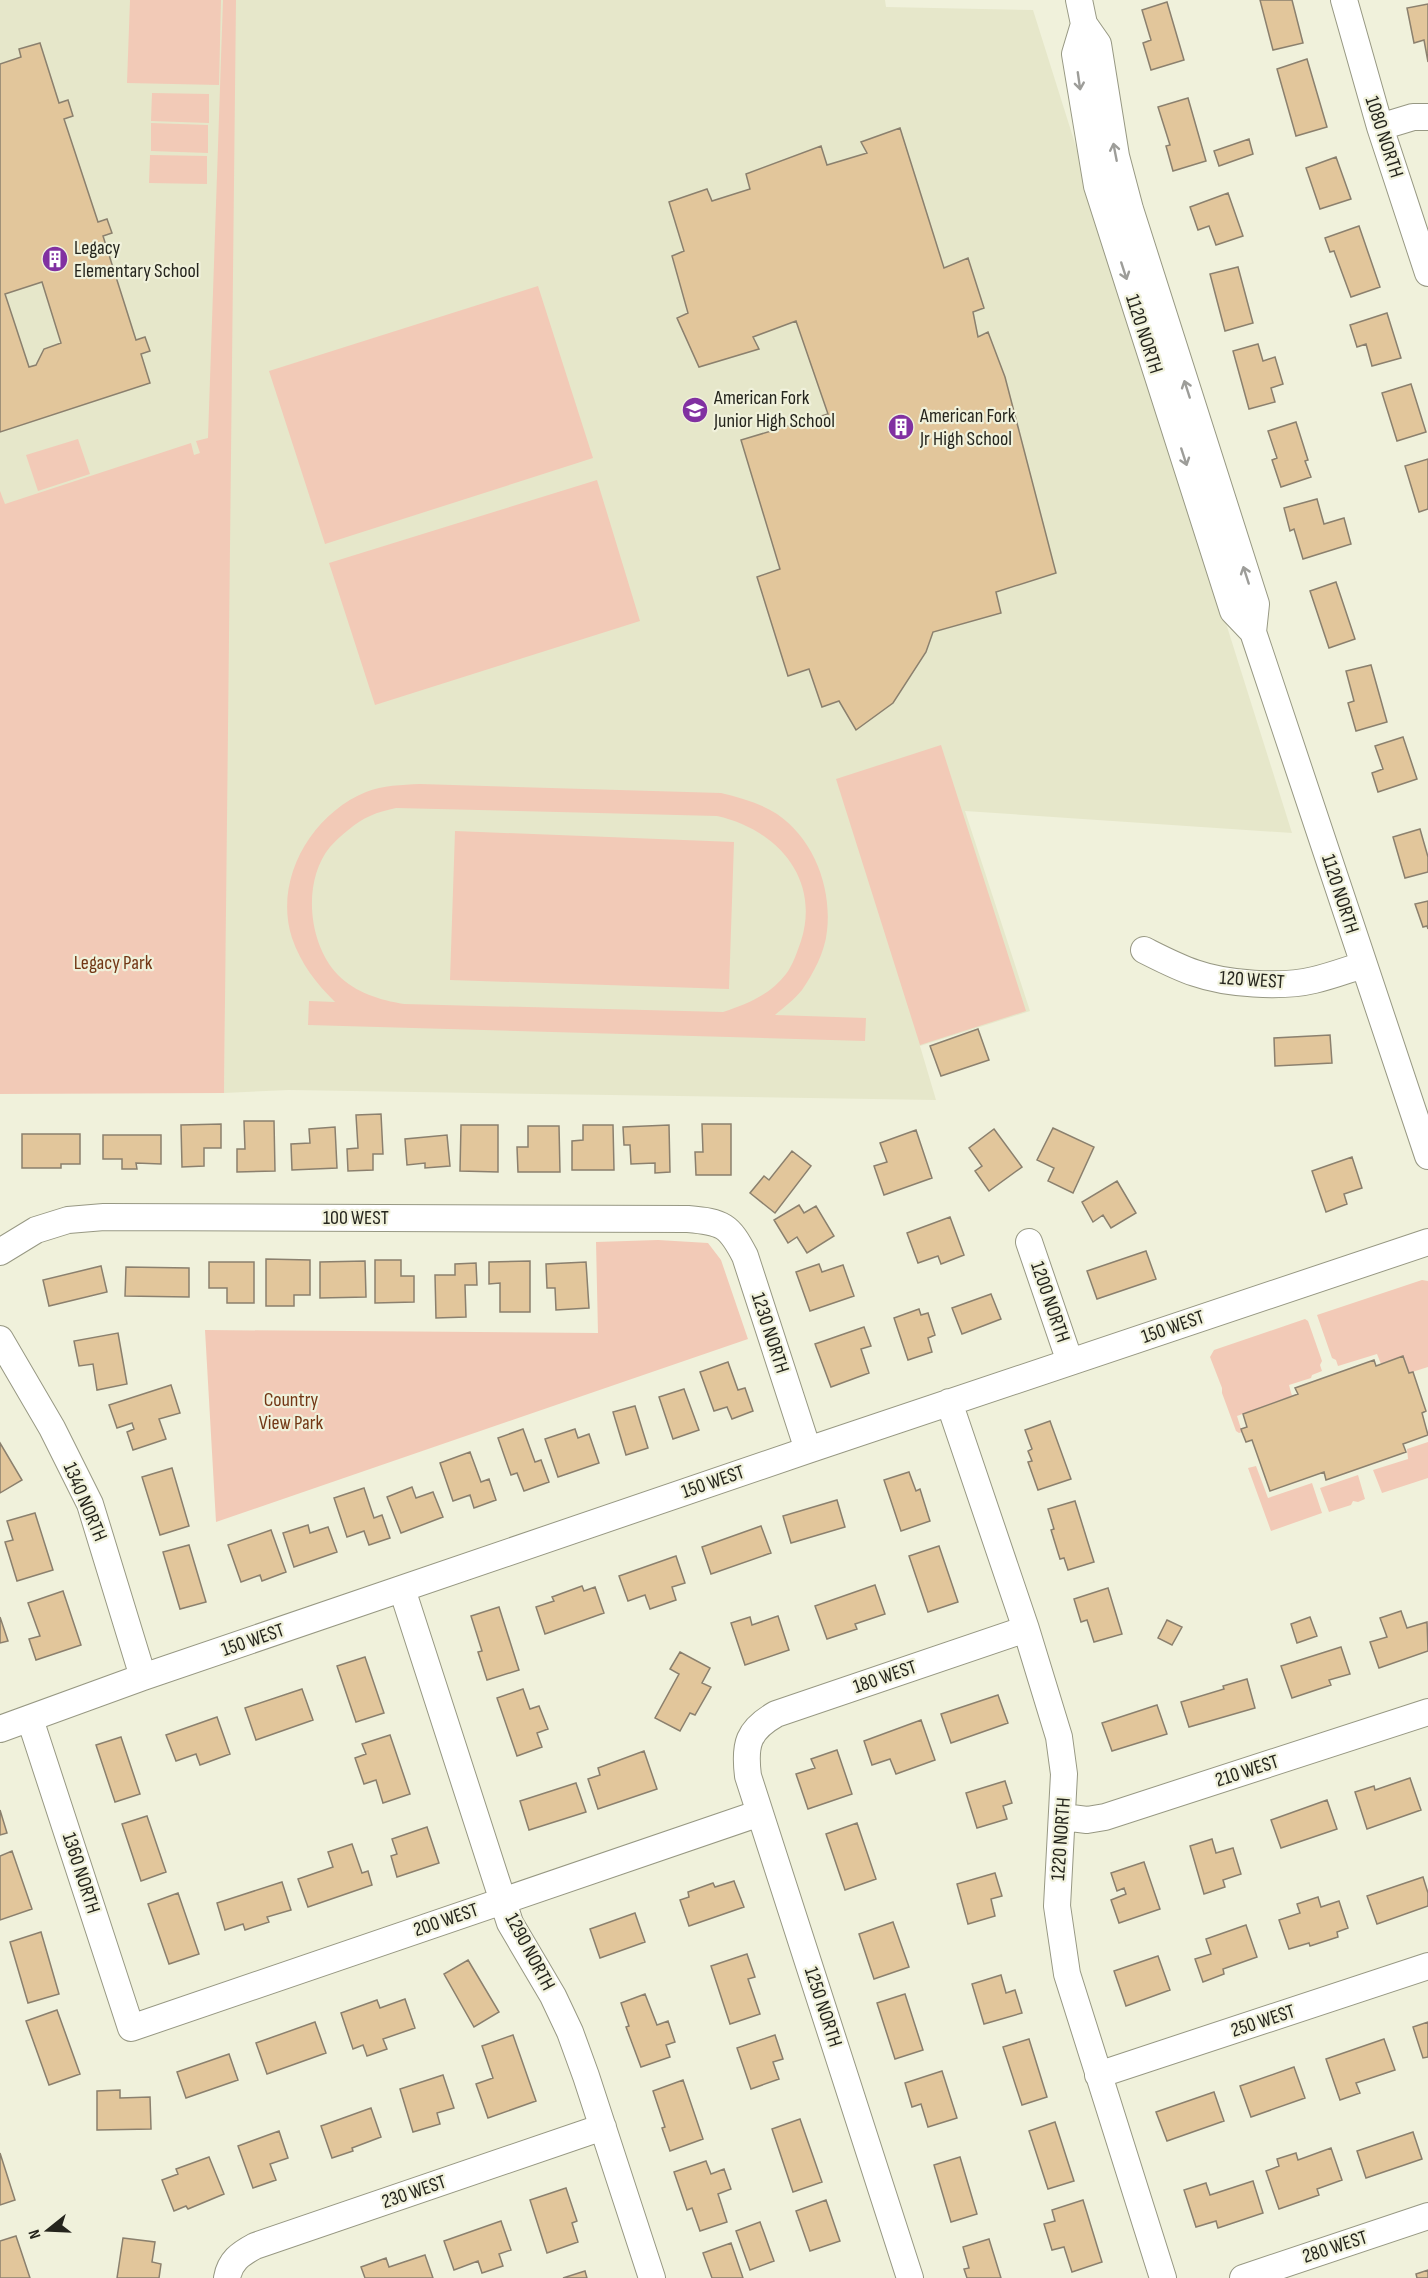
<svg xmlns="http://www.w3.org/2000/svg" width="1428" height="2278" viewBox="0 0 1428 2278" font-family="'Sofia Sans Condensed',sans-serif">
  <style>
    .built { fill: #e6e7ca }
    .green { fill: #f2cab7; fill-rule: evenodd }
    .building { fill: #e2c69b; stroke: #8b806e; stroke-width: 1.5; fill-rule: evenodd }
    .lines { fill: none; stroke-linecap: round; stroke-linejoin: round }
    .minor-casing { stroke: #979883; stroke-width: 28 }
    .minor { stroke: #fff; stroke-width: 26 }
    .oneway { stroke: #9d9d99 }
    .labels { text-anchor: middle; dominant-baseline: central; stroke-width: 4.5; stroke-linejoin: round; paint-order: stroke }
    .street-label { font-size: 20px; fill: #25251d; stroke: #f0f1db }
    .poi-label { font-size: 20px; fill: #25251d; stroke: #f0f1db; text-anchor: start }
    .park-label { font-size: 20px; fill: #723715; stroke: #f0f1db }
  </style>
  <rect width="100%" height="100%" fill="#f0f1db"/>
  <path class="built" d="M0,0H885L886,7L1033,10L1292,833L965,811L1030,1011L920,1046L936,1100L289,1090L224,1093L226,827L0,832Z"/>
  <path class="green" d="M130,0H221L219,85L127,83Z
    M223,0H236L224,1093L0,1094V491L5,504L191,443L194,455L200,453L196,441L208,438Z
    M152,93L209,94V123L151,121Z
    M151,123L208,125V153L151,151Z
    M150,155L207,156V184L149,183Z
    M538,286L593,458L325,544L269,371Z
    M78,439L90,474L38,491L26,455Z
    M597,480L640,621L375,705L329,563Z
    M941,745L1026,1011L920,1045L836,779Z
    M420,784L721,793C741,798 760,803 777,814C814,839 832,888 827,931C825,952 813,974 802,990C794,1000 784,1007 775,1015L866,1018L865,1041L308,1025L309,1001L335,1002C316,983 301,964 292,938C273,879 312,814 366,792C383,785 402,785 420,784ZM396,808L717,816C776,829 821,878 801,941C797,952 793,965 786,974C770,995 747,1004 723,1012L404,1004C380,1000 356,993 338,975C308,944 302,881 330,847C340,836 356,822 370,816C378,812 388,810 396,808Z
    M455,831L734,842L729,989L450,980Z
    M658,1240L708,1243L721,1260L748,1339L216,1522L205,1330L598,1333L596,1242Z
    M1422,1280L1428,1281V1367L1409,1373L1403,1356L1381,1364L1377,1354L1338,1366L1336,1360L1332,1358L1317,1315Z
    M1305,1319L1308,1321L1322,1361L1320,1365L1322,1371L1312,1375L1311,1378L1289,1385L1292,1396L1237,1416L1242,1432L1239,1433L1236,1431L1222,1393V1388L1210,1357L1214,1350Z
    M1428,1442V1478L1382,1493L1373,1470L1408,1459L1407,1449Z
    M1256,1466L1268,1498L1312,1483L1322,1513L1271,1531L1248,1468Z
    M1358,1475L1365,1499L1358,1502L1353,1501L1351,1505L1329,1512L1320,1488Z"/>
  <path class="building" d="M1260,0H1292L1303,43L1273,50Z
    M1167,2L1184,60L1151,70L1143,43L1151,40L1142,10Z
    M1428,4V62L1424,40L1414,43L1407,8Z
    M40,43L59,103L68,100L73,116L64,119L98,222L107,219L112,233L103,236L136,340L145,337L150,351L141,354L150,383L0,432V64L21,57L19,49ZM42,282L61,343L44,349L36,365L29,367L5,294Z
    M1307,59L1327,127L1296,136L1277,69Z
    M1188,98L1206,161L1173,171L1166,146L1170,145L1158,107Z
    M900,128L944,268L968,258L984,308L973,312L978,337L988,332L1005,377L1056,573L996,592L1001,613L933,632L926,652L893,703L856,730L839,701L822,707L809,669L788,676L757,577L780,569L741,440L828,414L796,321L753,337L759,349L699,367L677,318L688,313L672,256L684,251L669,202L707,189L712,201L750,189L746,174L821,146L827,165L867,153L861,142Z
    M1249,139L1253,154L1219,166L1214,151Z
    M1336,157L1351,199L1320,209L1306,168Z
    M1228,193L1243,236L1216,245L1209,226L1198,230L1190,207Z
    M1359,226L1380,287L1351,297L1334,251L1330,252L1325,238Z
    M1238,267L1253,323L1225,331L1210,274Z
    M1387,313L1401,358L1372,366L1366,344L1357,347L1350,325Z
    M1258,344L1263,361L1275,357L1283,384L1271,388L1275,402L1249,409L1233,351Z
    M1411,384L1426,432L1397,441L1382,393Z
    M1296,422L1308,460L1305,461L1311,477L1281,487L1272,460L1277,458L1268,431Z
    M1428,459V509L1419,512L1405,466Z
    M1317,499L1324,524L1344,518L1351,544L1303,559L1294,529L1290,531L1284,508Z
    M1336,582L1355,639L1329,648L1310,591Z
    M1371,665L1387,722L1356,731L1348,703L1354,701L1346,671Z
    M1403,737L1417,779L1378,792L1372,773L1383,769L1375,746Z
    M1420,829L1428,857V872L1405,878L1393,837Z
    M1428,901V929L1427,926L1423,927L1415,904Z
    M978,1029L989,1060L941,1076L930,1046Z
    M1330,1035L1332,1063L1275,1066L1274,1038Z
    M381,1114L383,1154H373V1170L348,1171L347,1149L358,1148L356,1115Z
    M244,1121H274L275,1171L237,1172V1149H245Z
    M221,1124V1148H204V1166L182,1167L181,1125Z
    M702,1124H731V1175H696L695,1152H703Z
    M461,1125H498V1172L460,1171Z
    M583,1125H613L614,1170H572V1141L583,1140Z
    M669,1125L670,1172L655,1173V1163L631,1164L630,1145H624L623,1127Z
    M528,1126H559L560,1172H518L517,1147H528Z
    M335,1127L337,1168L292,1170L291,1144L310,1143L309,1129Z
    M1053,1128L1094,1147L1073,1193L1048,1181L1054,1168L1037,1160Z
    M994,1129L1022,1167L989,1191L975,1171L982,1166L969,1148Z
    M916,1130L932,1178L884,1195L874,1166L887,1162L880,1143Z
    M22,1134H80V1164H61V1168H22Z
    M103,1135H161V1164L136,1163L137,1169H122V1159H103Z
    M447,1135L450,1166L425,1168V1163L407,1165L405,1139Z
    M792,1151L811,1166L775,1213L750,1193L764,1176L769,1180Z
    M1352,1157L1362,1188L1344,1194L1347,1204L1326,1212L1312,1171Z
    M1117,1181L1136,1213L1111,1228L1103,1215L1093,1222L1082,1202Z
    M799,1205L804,1213L816,1206L834,1236L807,1253L797,1237L788,1243L774,1220Z
    M950,1217L964,1255L941,1264L938,1256L918,1263L907,1233Z
    M1146,1251L1156,1279L1097,1299L1087,1271Z
    M266,1259L310,1260V1295H294V1306H266Z
    M375,1260H401V1276H414V1302L375,1303Z
    M365,1261L366,1297L320,1298V1262Z
    M530,1261V1312H500V1283L489,1284V1262Z
    M209,1262H254V1303H227V1288H209Z
    M586,1262L589,1308L556,1310L555,1288H547L546,1264Z
    M476,1263L477,1285H465L466,1317L436,1318L435,1275H455V1264Z
    M819,1264L822,1272L843,1265L854,1296L810,1311L796,1272Z
    M101,1266L107,1292L49,1306L43,1280Z
    M126,1267L189,1268V1297L125,1296Z
    M991,1294L1001,1319L962,1334L952,1308Z
    M919,1309L921,1315L928,1313L935,1335L928,1338L932,1352L908,1360L894,1318Z
    M864,1327L871,1346L861,1349L869,1373L831,1387L815,1344Z
    M118,1333L127,1384L97,1390L93,1364L79,1366L74,1341Z
    M1403,1356L1409,1373L1413,1372L1426,1411L1422,1413L1428,1435L1403,1444L1406,1452L1326,1480L1324,1472L1270,1491L1252,1440L1246,1442L1242,1432L1241,1429L1247,1427L1243,1414L1298,1394L1295,1388L1374,1360L1376,1366Z
    M728,1362L738,1390L745,1388L753,1411L732,1419L727,1407L714,1411L700,1372Z
    M171,1385L180,1413L159,1419L166,1439L133,1450L127,1432L134,1429L132,1423L117,1428L109,1405Z
    M684,1389L699,1430L673,1439L659,1397Z
    M635,1406L648,1448L626,1455L613,1412Z
    M1050,1421L1071,1479L1038,1490L1028,1462L1032,1461L1028,1451L1032,1449L1025,1430Z
    M523,1429L535,1462L541,1460L549,1482L524,1491L517,1473L511,1475L498,1438Z
    M575,1429L578,1438L589,1434L599,1463L558,1477L545,1439Z
    M0,1443L22,1480L0,1493Z
    M470,1452L481,1482L489,1479L496,1500L474,1508L470,1495L453,1501L440,1463Z
    M172,1468L189,1526L160,1535L142,1477Z
    M909,1472L916,1491L920,1489L930,1521L901,1531L884,1480Z
    M412,1487L416,1498L433,1492L443,1517L401,1533L387,1497Z
    M364,1488L374,1518L382,1515L390,1538L369,1545L364,1531L347,1537L334,1498Z
    M837,1500L845,1527L791,1543L783,1516Z
    M1075,1501L1094,1562L1068,1570L1064,1558L1060,1559L1051,1530L1054,1529L1048,1509Z
    M35,1513L53,1570L17,1581L5,1542L13,1540L7,1521Z
    M308,1525L310,1533L328,1527L337,1552L294,1567L283,1533Z
    M761,1526L771,1553L711,1574L702,1547Z
    M271,1530L286,1572L262,1581L260,1575L241,1582L228,1545Z
    M189,1545L206,1602L180,1609L163,1552Z
    M939,1546L958,1602L928,1612L909,1556Z
    M676,1556L685,1583L672,1587L676,1600L650,1609L645,1595L628,1601L619,1576Z
    M875,1585L885,1614L855,1624L857,1629L827,1639L815,1606Z
    M582,1586L584,1591L595,1587L604,1613L545,1634L536,1607L554,1601L552,1597Z
    M1108,1588L1122,1634L1094,1642L1087,1620L1081,1622L1074,1599Z
    M63,1591L81,1645L36,1660L29,1639L40,1636L28,1603Z
    M499,1607L519,1670L487,1680L478,1652L482,1651L471,1616Z
    M1401,1611L1407,1628L1427,1622L1428,1651L1379,1668L1370,1642L1387,1637L1380,1618Z
    M778,1616L789,1650L745,1665L731,1623L750,1617L752,1625Z
    M0,1617L8,1641L0,1643Z
    M1310,1617L1317,1636L1297,1643L1291,1624Z
    M1167,1620L1182,1627L1172,1645L1158,1638Z
    M1341,1647L1350,1674L1329,1680L1331,1685L1292,1698L1281,1666Z
    M680,1652L710,1668L702,1683L711,1687L695,1715L690,1713L680,1731L655,1718L679,1674L670,1669Z
    M365,1657L384,1713L356,1722L337,1666Z
    M1247,1679L1255,1708L1189,1727L1181,1702L1224,1689L1223,1686Z
    M302,1689L313,1720L256,1740L245,1708Z
    M523,1689L530,1709L539,1706L548,1729L537,1733L542,1747L517,1756L497,1698Z
    M998,1695L1008,1723L951,1743L941,1714Z
    M1157,1705L1167,1734L1112,1751L1102,1723Z
    M217,1717L230,1754L200,1765L196,1754L176,1761L166,1735Z
    M921,1720L935,1760L896,1774L890,1759L872,1765L864,1741Z
    M390,1735L410,1794L383,1803L376,1780L364,1784L355,1758L366,1754L362,1744Z
    M121,1737L140,1794L115,1802L96,1745Z
    M837,1750L852,1794L808,1809L796,1774L815,1768L811,1759Z
    M644,1751L657,1789L598,1809L588,1779L600,1775L598,1768Z
    M1410,1778L1421,1810L1367,1829L1355,1792L1374,1786L1375,1790Z
    M1005,1781L1012,1803L1003,1806L1007,1819L977,1828L966,1793Z
    M576,1783L586,1812L529,1830L520,1801Z
    M1327,1800L1337,1829L1281,1848L1271,1820Z
    M0,1810L7,1833L0,1835Z
    M147,1816L166,1872L141,1881L122,1824Z
    M857,1823L876,1879L845,1890L826,1834Z
    M427,1827L439,1863L397,1877L391,1856L397,1854L392,1839Z
    M1212,1839L1216,1853L1233,1848L1241,1874L1223,1880L1225,1887L1204,1894L1190,1846Z
    M352,1844L362,1873L368,1871L372,1885L308,1907L298,1879L333,1867L328,1852Z
    M12,1851L32,1909L0,1920V1856Z
    M1144,1862L1160,1909L1119,1923L1111,1900L1126,1894L1124,1888L1117,1891L1111,1873Z
    M995,1873L1002,1896L991,1899L995,1916L968,1924L957,1884Z
    M1423,1877L1428,1893V1906L1377,1924L1367,1896Z
    M734,1881L744,1907L689,1926L680,1900L689,1897L688,1892L713,1883L715,1887Z
    M282,1882L291,1910L267,1917L269,1922L245,1930L243,1924L225,1930L217,1903Z
    M178,1893L199,1954L169,1964L148,1904Z
    M1318,1897L1321,1907L1339,1901L1348,1928L1337,1932L1338,1937L1310,1946L1309,1943L1289,1949L1279,1920L1300,1913L1297,1904Z
    M635,1913L645,1942L600,1958L590,1929Z
    M893,1922L909,1967L874,1979L859,1934Z
    M1246,1925L1257,1957L1223,1969L1224,1974L1203,1982L1195,1959L1211,1954L1206,1939Z
    M41,1932L59,1994L28,2003L10,1942Z
    M747,1954L755,1977L748,1979L760,2014L730,2024L711,1966Z
    M1158,1956L1170,1990L1126,2006L1114,1971Z
    M468,1960L499,2012L474,2027L444,1974Z
    M1001,1975L1006,1993L1015,1990L1022,2013L984,2024L972,1984Z
    M645,1994L657,2025L668,2021L675,2042L666,2045L670,2057L641,2067L626,2027L629,2026L621,2003Z
    M905,1994L923,2050L895,2059L877,2003Z
    M405,1999L415,2028L383,2039L387,2049L367,2056L363,2045L353,2049L341,2013L377,2000L380,2008Z
    M57,2010L80,2074L49,2085L26,2021Z
    M315,2022L326,2053L267,2074L256,2043Z
    M1428,2022V2057L1423,2058L1413,2027Z
    M513,2035L536,2101L488,2118L476,2084L493,2078L482,2046Z
    M775,2035L783,2059L773,2062L779,2079L751,2089L737,2048Z
    M1029,2039L1047,2097L1022,2105L1003,2047Z
    M1384,2039L1395,2070L1356,2083L1360,2093L1340,2100L1326,2059Z
    M229,2054L238,2080L186,2098L177,2072Z
    M1294,2067L1305,2098L1251,2117L1240,2086Z
    M942,2071L957,2118L928,2127L921,2104L912,2107L905,2083Z
    M443,2075L454,2108L437,2113L440,2124L413,2132L400,2089Z
    M683,2080L703,2139L670,2151L662,2128L665,2127L653,2091Z
    M120,2090V2098L150,2097L151,2129L97,2130V2091Z
    M1214,2092L1224,2121L1167,2141L1156,2112Z
    M371,2108L381,2137L352,2148L353,2151L332,2158L321,2126Z
    M800,2119L822,2182L793,2192L772,2129Z
    M1055,2122L1074,2181L1048,2189L1029,2131Z
    M279,2131L288,2158L270,2164L276,2180L253,2188L238,2146Z
    M1413,2132L1422,2159L1366,2178L1357,2151Z
    M1331,2148L1342,2180L1317,2189L1319,2195L1279,2209L1266,2171L1279,2166L1277,2159L1296,2153L1298,2160Z
    M0,2153L15,2200L0,2205Z
    M209,2157L224,2194L188,2209L186,2206L174,2211L162,2180L178,2174L176,2169Z
    M960,2157L977,2214L951,2222L934,2165Z
    M706,2161L711,2174L724,2169L731,2189L718,2194L727,2222L700,2231L692,2208L687,2210L674,2172Z
    M1253,2181L1263,2213L1218,2228L1216,2221L1196,2227L1184,2190L1206,2183L1210,2195Z
    M566,2188L577,2221L572,2223L578,2242L547,2253L530,2200Z
    M826,2200L840,2241L810,2251L796,2211Z
    M1083,2200L1102,2262L1072,2272L1064,2247L1052,2250L1044,2224L1055,2221L1052,2210Z
    M501,2221L511,2250L499,2254L503,2266L482,2273L478,2261L454,2270L444,2241Z
    M760,2222L774,2261L750,2270L736,2231Z
    M16,2236L30,2278H0V2241Z
    M123,2238L155,2242L152,2262L161,2264L159,2278H117Z
    M989,2239L1001,2278H967L964,2269L969,2268L963,2247Z
    M731,2243L743,2278H712L703,2253Z
    M425,2255L433,2278H365L361,2267L386,2258L389,2267Z
    M1428,2270V2278H1417L1416,2274Z
    M585,2271L587,2278H563Z"/>
  <g class="lines">
    <defs>
      <path id="minor" d="M1079,0L1084,24L1098,44L1116,156L1130,209L1256,604L1253,632L1428,1156
        M1344,0L1380,127L1428,273
        M1084,24L1075,54L1097,186L1233,611L1253,632
        M1380,127L1413,117H1428
        M1144,950C1160,958 1177,967 1195,973C1226,984 1281,988 1314,980C1331,976 1347,970 1363,965
        M1029,1242L1070,1362
        M0,1252L36,1230L68,1220L104,1217L688,1219C723,1222 729,1225 745,1256L808,1450
        M0,1339L52,1428L90,1504L143,1677
        M949,1402L1026,1629L1059,1737L1064,1774L1057,1906L1067,1974L1163,2278
        M402,1589L510,1923L553,1996L570,2032L586,2076L652,2278
        M30,1719L131,2028L760,1813
        M0,1729L143,1677L808,1450L1428,1242
        M1063,1817L1087,1820L1105,1817L1428,1712
        M1098,2075L1428,1966
        M227,2278C230,2261 240,2254 255,2246L603,2127
        M910,2278L748,1776C744,1744 748,1730 776,1714L1026,1629
        M1243,2278L1428,2216"/>
    </defs>
    <use href="#minor" class="minor-casing"/>
    <use href="#minor" class="minor"/>
  </g>
  <defs><path id="oneway-shaft" d="M-6 0H5M1.5-3L5.5 0L1.5 3" fill="none" stroke-width="1.6" stroke-linecap="round" stroke-linejoin="round" transform="scale(1.5)"/></defs>
  <g class="oneway">
    <use href="#oneway-shaft" transform="translate(1079 81) rotate(82)"/>
    <use href="#oneway-shaft" transform="translate(1115 152) rotate(-101)"/>
    <use href="#oneway-shaft" transform="translate(1124 271) rotate(72)"/>
    <use href="#oneway-shaft" transform="translate(1187 389) rotate(-108)"/>
    <use href="#oneway-shaft" transform="translate(1184 457) rotate(72)"/>
    <use href="#oneway-shaft" transform="translate(1246 575) rotate(-108)"/>
  </g>
  <defs>
    <symbol id="building-disc" viewBox="-11 -11 22 22"><circle r="9.5" fill="#8131a1" stroke="#f0f1db"/><path d="M-4-6H4V6H1V3H-1V6H-4ZM-2.5-4.3h1.7v1.8h-1.7ZM.8-4.3h1.7v1.8H.8ZM-2.5-1h1.7V.8h-1.7ZM.8-1h1.7V.8H.8Z" fill="#fff"/></symbol>
    <symbol id="school-disc" viewBox="-11 -11 22 22"><circle r="9.5" fill="#8131a1" stroke="#f0f1db"/><path d="M0-5L7-2L0 1L-7-2ZM-4 1L0 2.5L4 1V4Q0 6-4 4Z" fill="#fff"/></symbol>
  </defs>
  <g fill-rule="evenodd">
    <use href="#building-disc" x="40" y="244" width="30" height="30"/>
    <use href="#school-disc" x="680" y="395" width="30" height="30"/>
    <use href="#building-disc" x="886" y="412" width="30" height="30"/>
  </g>
  <g class="labels">
    <g class="street-label">
      <text transform="translate(1384 137) rotate(72)">1080 NORTH</text>
      <text transform="translate(1144 334) rotate(72)">1120 NORTH</text>
      <text transform="translate(1340 894) rotate(72)">1120 NORTH</text>
      <text transform="translate(1252 980) rotate(4)">120 WEST</text>
      <text x="356" y="1218">100 WEST</text>
      <text transform="translate(1050 1302) rotate(71)">1200 NORTH</text>
      <text transform="translate(1173 1327) rotate(-19)">150 WEST</text>
      <text transform="translate(770 1333) rotate(72)">1230 NORTH</text>
      <text transform="translate(713 1482) rotate(-19)">150 WEST</text>
      <text transform="translate(85 1502) rotate(67)">1340 NORTH</text>
      <text transform="translate(253 1640) rotate(-19)">150 WEST</text>
      <text transform="translate(885 1677) rotate(-19)">180 WEST</text>
      <text transform="translate(1247 1771) rotate(-18)">210 WEST</text>
      <text transform="translate(1061 1839) rotate(-86)">1220 NORTH</text>
      <text transform="translate(81 1873) rotate(72)">1360 NORTH</text>
      <text transform="translate(446 1920) rotate(-19)">200 WEST</text>
      <text transform="translate(530 1952) rotate(62)">1290 NORTH</text>
      <text transform="translate(823 2007) rotate(72)">1250 NORTH</text>
      <text transform="translate(1263 2021) rotate(-18)">250 WEST</text>
      <text transform="translate(414 2192) rotate(-19)">230 WEST</text>
      <text transform="translate(1335 2247) rotate(-18)">280 WEST</text>
    </g>
    <g class="poi-label">
      <text x="74" y="248">Legacy<tspan x="74" dy="23">Elementary School</tspan></text>
      <text x="714" y="398">American Fork<tspan x="714" dy="23">Junior High School</tspan></text>
      <text x="920" y="416">American Fork<tspan x="920" dy="23">Jr High School</tspan></text>
    </g>
    <g class="park-label">
      <text x="113" y="963">Legacy Park</text>
      <text x="291" y="1400">Country<tspan x="291" dy="23">View Park</tspan></text>
    </g>
  </g>
  <g transform="translate(48 2230) rotate(252)" stroke="#f0f1db" stroke-width="4.5" paint-order="stroke">
  <path d="M0-4.5L10 22L0 15L-10 22Z" fill="#25251d"/>
  <text y="-9" font-size="16" font-weight="bold" text-anchor="middle" fill="#25251d">N</text>
  </g>
</svg>
